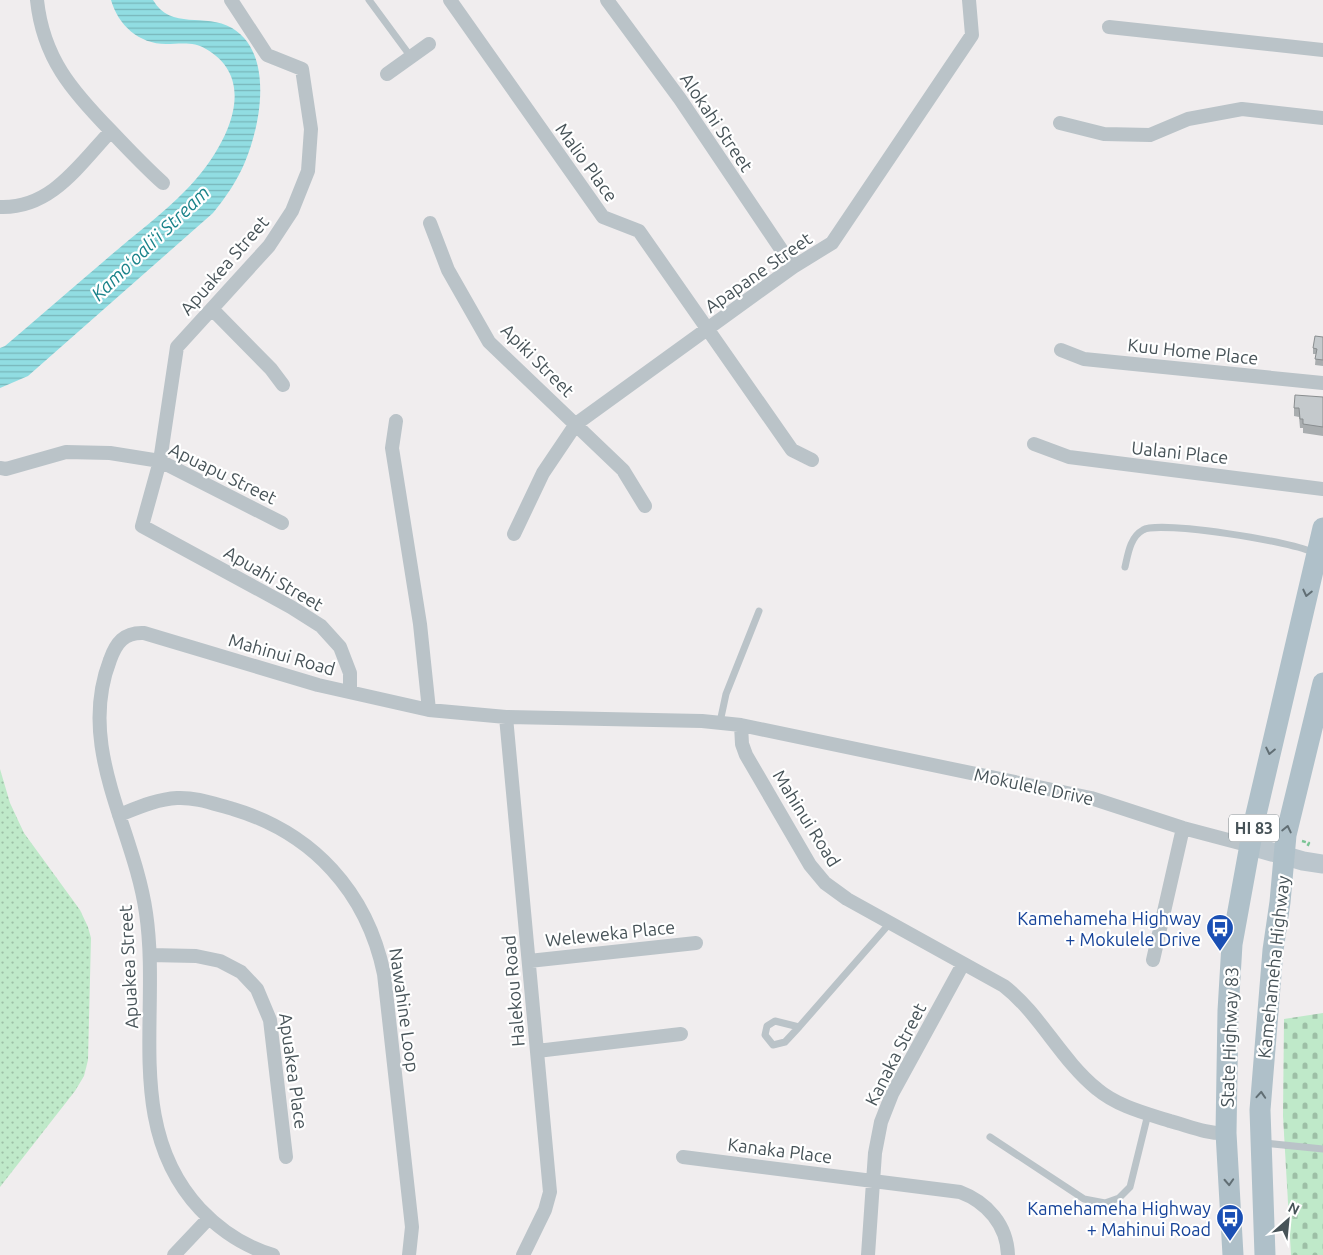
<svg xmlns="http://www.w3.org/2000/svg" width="1323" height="1255" viewBox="0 0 1323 1255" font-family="Ubuntu,sans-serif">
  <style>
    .cemetery { fill: url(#cemetery-stones) }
    .park { fill: url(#park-dots) }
    .water { fill: url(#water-rules) }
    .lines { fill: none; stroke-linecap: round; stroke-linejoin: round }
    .path { stroke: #7bc495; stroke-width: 2.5; stroke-dasharray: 4 2.5; stroke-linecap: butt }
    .lane { stroke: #bac3c8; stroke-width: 7 }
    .street { stroke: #bac3c8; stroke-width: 14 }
    .secondary { stroke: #bbc6cd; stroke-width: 19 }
    .primary { stroke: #afc0c9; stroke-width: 21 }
    .wall { fill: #a9adaf }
    .building { fill: #c4c9cc; stroke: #898d8f }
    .oneway { stroke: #616e74 }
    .labels { text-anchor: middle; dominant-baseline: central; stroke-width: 4.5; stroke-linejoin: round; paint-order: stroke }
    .shield { fill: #fff; stroke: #7e878a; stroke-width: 1 }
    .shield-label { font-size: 16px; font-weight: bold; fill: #475358 }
    .street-label { font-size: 18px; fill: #475358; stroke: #fff }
    .transit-label { font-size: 18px; fill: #164399; stroke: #fff; text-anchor: end }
    .water-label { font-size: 19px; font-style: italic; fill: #1a838a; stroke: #fff }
  </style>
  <defs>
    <pattern id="cemetery-stones" width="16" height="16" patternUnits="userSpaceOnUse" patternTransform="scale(1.25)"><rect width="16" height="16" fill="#bfe9c9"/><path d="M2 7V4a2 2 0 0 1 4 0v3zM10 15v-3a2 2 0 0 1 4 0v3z" fill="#9dbfa6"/></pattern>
    <pattern id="park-dots" width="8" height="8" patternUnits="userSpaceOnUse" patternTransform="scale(1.25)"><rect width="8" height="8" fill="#bfe9c9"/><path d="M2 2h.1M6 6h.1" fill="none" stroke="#9dbfa6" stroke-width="1.8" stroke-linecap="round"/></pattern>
    <pattern id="water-rules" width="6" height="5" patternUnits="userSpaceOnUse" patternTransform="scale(1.25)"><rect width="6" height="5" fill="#91dde2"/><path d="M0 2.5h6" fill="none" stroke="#78b6ba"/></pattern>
  </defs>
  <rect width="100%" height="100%" fill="#f0edee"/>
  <path class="cemetery" d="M1323,1013V1255H1291L1283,1116L1284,1019Z"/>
  <path class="park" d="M0,769L10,803L24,833L80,910L88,927L91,938L88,1060L84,1076L75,1091L0,1187Z"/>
  <path class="water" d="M111,0H153C171,31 205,12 232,28C274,53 261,124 245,162C237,181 226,197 213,213L28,376L0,388V348L5,346C38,318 70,290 103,262C130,238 161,216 186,190C220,156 265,83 206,49C194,41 179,44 166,44C139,44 118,25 111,0Z"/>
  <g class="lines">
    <path class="path" d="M1302,841L1309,843L1307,847"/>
    <path class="lane" d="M369,0L411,57
      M1125,567C1128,554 1130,537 1143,530C1158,520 1297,542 1314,553
      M720,722L726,694L759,611
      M799,1027L775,1021L767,1026L765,1035L773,1045L785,1042L799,1027L890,923
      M990,1137L1084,1199L1105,1203L1119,1198L1130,1187L1148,1114
      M1264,1143L1323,1149"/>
    <path class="street" d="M37,0C43,58 72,91 111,131C128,149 145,167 163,183
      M231,0L267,55L302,69L311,129L308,171L292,211L269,246L177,347L160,461L142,526L291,607L321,626L340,647L350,673V692
      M450,0L603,217L639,231L792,450L812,460
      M607,0L680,99L793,267
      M1109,27L1323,50
      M387,74L429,44
      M1060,123L1104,134L1150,135L1188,119L1242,109L1323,118
      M0,207C51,209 79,165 111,131
      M430,223L448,270L489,342L623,470L645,506
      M212,309L271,369L283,385
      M1061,350L1084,359L1323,383
      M396,421L392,448L420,624L429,710
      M1034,444L1069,457L1323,489
      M0,468L6,469L66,452L110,453L160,461L282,523
      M514,534L543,473L576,424L793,267L832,243L972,35L969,0
      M506,717L550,1192L545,1210L523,1255
      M741,725L1091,798L1183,828L1251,846
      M119,815C137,808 157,799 177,798C196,797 214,804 233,809C313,833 367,892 384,974L412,1227L409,1255
      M150,955L196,956L220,961L241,972L257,989L270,1020L286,1157
      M1153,960L1183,828
      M529,961L696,943
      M537,1051L681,1034
      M683,1157L960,1192C987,1202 1007,1225 1008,1255
      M174,1255L209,1218
      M273,1255C246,1247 220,1230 200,1209C123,1126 161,1014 146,913C134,828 76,748 110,660C116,643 124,632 144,633L318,685L429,710L506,717L702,721L741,725L742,744L746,755L810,865L825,883L847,899L1004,986C1040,1014 1061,1060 1097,1089C1117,1106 1145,1113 1170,1121C1189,1126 1207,1134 1226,1133
      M868,1255L875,1153L881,1122L892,1094L963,964"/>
    <path class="secondary" d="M1251,846L1303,861L1323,864"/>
    <path class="primary" d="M1233,1255L1226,1133L1228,1011L1232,944L1254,823L1323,528
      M1265,1255L1260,1110L1273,950L1280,902L1286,835L1323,683"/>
  </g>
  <path class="wall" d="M1323,337V366L1315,365L1316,354H1313V348Z
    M1323,397V436L1303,433V428H1300L1299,417L1294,416V408Z"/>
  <path class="building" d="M1315,336L1323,337V360L1315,359L1317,349L1313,348Z
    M1295,395L1323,397V427L1303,424V419H1300L1299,408H1294Z"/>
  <defs><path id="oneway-chevron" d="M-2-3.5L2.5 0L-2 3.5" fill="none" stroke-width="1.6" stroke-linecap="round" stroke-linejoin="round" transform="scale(1.25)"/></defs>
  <g class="oneway">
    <use href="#oneway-chevron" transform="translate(1307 593) rotate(103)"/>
    <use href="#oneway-chevron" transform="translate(1270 751) rotate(102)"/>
    <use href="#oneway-chevron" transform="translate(1287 829) rotate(-77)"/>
    <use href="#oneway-chevron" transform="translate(1261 1095) rotate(-86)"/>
    <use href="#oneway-chevron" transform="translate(1229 1182) rotate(87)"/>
  </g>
  <defs>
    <symbol id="bus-pin" viewBox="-11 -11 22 30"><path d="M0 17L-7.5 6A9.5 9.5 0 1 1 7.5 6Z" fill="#1a4fb4" stroke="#fff"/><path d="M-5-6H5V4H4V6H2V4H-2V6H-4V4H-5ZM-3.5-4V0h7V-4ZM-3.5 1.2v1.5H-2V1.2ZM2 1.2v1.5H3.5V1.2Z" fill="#fff"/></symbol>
  </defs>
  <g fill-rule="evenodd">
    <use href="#bus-pin" x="1204" y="912" width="32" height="43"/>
    <use href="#bus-pin" x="1214" y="1202" width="32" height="43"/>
  </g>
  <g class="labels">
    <rect class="shield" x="1229" y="814.5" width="50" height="27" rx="4"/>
    <g class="shield-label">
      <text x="1254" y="828">HI 83</text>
    </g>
    <g class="street-label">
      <text transform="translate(717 122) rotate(56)">Alokahi Street</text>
      <text transform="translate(587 162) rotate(54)">Malio Place</text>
      <text transform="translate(224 265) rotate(-49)">Apuakea Street</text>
      <text transform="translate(758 272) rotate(-35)">Apapane Street</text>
      <text transform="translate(1193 351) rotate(6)">Kuu Home Place</text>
      <text transform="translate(538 360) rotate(45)">Apiki Street</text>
      <text transform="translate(1180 452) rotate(6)">Ualani Place</text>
      <text transform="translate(223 473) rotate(26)">Apuapu Street</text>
      <text transform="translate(274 578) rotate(30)">Apuahi Street</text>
      <text transform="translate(282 654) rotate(16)">Mahinui Road</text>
      <text transform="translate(1034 786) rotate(12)">Mokulele Drive</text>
      <text transform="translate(807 818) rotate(58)">Mahinui Road</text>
      <text transform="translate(610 933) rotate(-6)">Weleweka Place</text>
      <text transform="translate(128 967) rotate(-93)">Apuakea Street</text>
      <text transform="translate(1273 967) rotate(-84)">Kamehameha Highway</text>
      <text transform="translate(513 991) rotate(-95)">Halekou Road</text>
      <text transform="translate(405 1010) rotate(82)">Nawahine Loop</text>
      <text transform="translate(1229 1037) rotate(-88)">State Highway 83</text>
      <text transform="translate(895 1054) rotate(-63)">Kanaka Street</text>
      <text transform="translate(294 1071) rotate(82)">Apuakea Place</text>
      <text transform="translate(780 1150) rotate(7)">Kanaka Place</text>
    </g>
    <g class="transit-label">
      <text x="1201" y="918">Kamehameha Highway<tspan x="1201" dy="21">+ Mokulele Drive</tspan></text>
      <text x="1211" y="1208">Kamehameha Highway<tspan x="1211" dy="21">+ Mahinui Road</tspan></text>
    </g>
    <g class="water-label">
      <text transform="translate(150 243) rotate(-44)">Kamoʻoaliʻi Stream</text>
    </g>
  </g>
  <g transform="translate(1288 1220) rotate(27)" stroke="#ffffff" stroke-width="4" paint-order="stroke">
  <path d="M0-4L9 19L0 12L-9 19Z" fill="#475358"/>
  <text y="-8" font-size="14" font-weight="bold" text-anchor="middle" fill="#475358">N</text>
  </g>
</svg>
